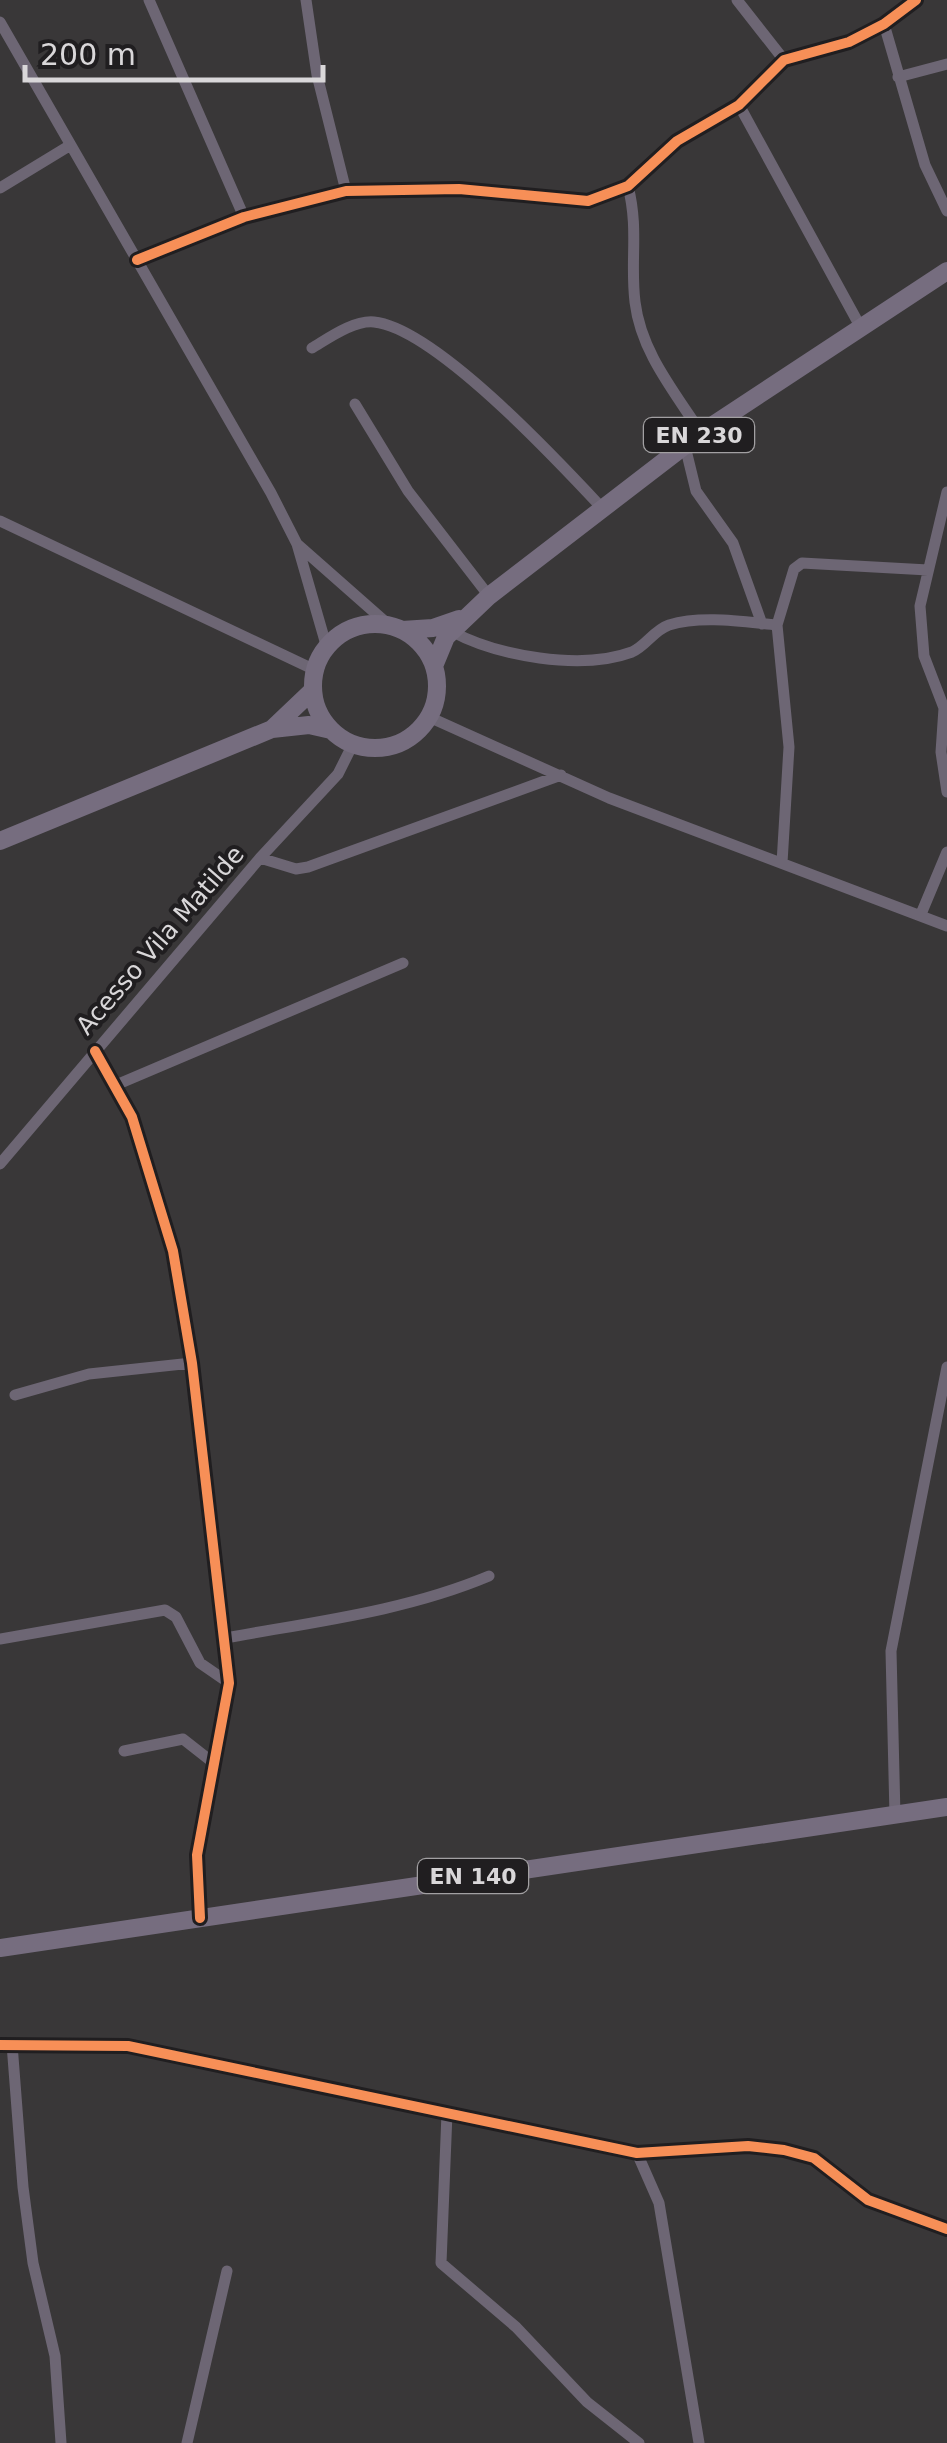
<svg xmlns="http://www.w3.org/2000/svg" width="947" height="2443" viewBox="0 0 947 2443" font-family="'DejaVu Sans',sans-serif">
  <style>
    .lines { fill: none; stroke-linecap: round; stroke-linejoin: round }
    .minor { stroke: #6d6674; stroke-width: 11 }
    .primary { stroke: #766d7f; stroke-width: 18 }
    .cycleway-casing { stroke: #201e20; stroke-width: 16 }
    .cycleway { stroke: #f78f57; stroke-width: 10 }
    .labels { text-anchor: middle; dominant-baseline: central; stroke-width: 8; stroke-linejoin: round; paint-order: stroke }
    .shield { fill: #201e20; stroke: #a2a0a2; stroke-width: 2.5 }
    .shield-label { font-size: 22px; font-weight: bold; fill: #d9d7d9 }
    .street-label { font-size: 25px; fill: #d9d7d9; stroke: #201e20 }
  </style>
  <rect width="100%" height="100%" fill="#393738"/>
  <g class="lines">
    <path class="minor" d="M149,0L244,217
      M306,0L317,75L346,191
      M737,0L784,60
      M0,22L271,493L297,544L327,648
      M884,24L925,165L947,211
      M898,77L947,64
      M739,105L860,326
      M628,186C639,230 630,260 635,302C641,352 674,391 701,433
      M0,188L69,146
      M137,260L244,217L346,191L459,189L588,201L628,186L677,141L739,105L784,60L849,42L884,24L916,0
      M312,348C329,338 354,320 374,322C435,328 560,463 603,509
      M355,404L408,491L489,596
      M685,446L696,491L733,543L762,624
      M947,492L920,606L924,656L944,708L941,752L947,792
      M0,521L315,670
      M297,544L390,626
      M777,625L789,747L782,863
      M451,631C497,656 581,671 632,652C646,646 654,630 669,625C702,615 744,622 777,625L794,569L802,563L928,570
      M429,717L609,798L947,926
      M260,858L296,869L308,867L561,775
      M921,914L947,852
      M95,1051L132,1117L173,1251L192,1363L229,1683L197,1855L200,1918
      M116,1085L403,963
      M0,1164L260,858L338,774L353,744
      M15,1395L89,1374L192,1363
      M225,1638C313,1622 406,1611 489,1576
      M0,1639L165,1610L176,1617L200,1663L229,1683
      M124,1751L183,1739L211,1761
      M895,1816L891,1651L947,1367
      M12,2044L23,2187L33,2263L55,2356L61,2443
      M0,2045L128,2046L637,2153L748,2146L784,2150L814,2158L868,2200L947,2229
      M447,2113L441,2263L516,2327L587,2402L639,2443
      M637,2153L659,2203L699,2443
      M187,2443L227,2271"/>
    <path class="primary" d="M313 686a62 62 0 1 1 124 0a62 62 0 1 1-124 0Z
      M402,630L433,628L459,619
      M434,666L446,637L489,596L701,433L947,271
      M272,729L309,725L331,730
      M0,841L272,729L313,690
      M0,1948L947,1807"/>
    <defs>
      <path id="cycleway" d="M137,260L244,217L346,191L459,189L588,201L628,186L677,141L739,105L784,60L849,42L884,24L916,0
        M95,1051L132,1117L173,1251L192,1363L229,1683L197,1855L200,1918
        M0,2045L128,2046L637,2153L748,2146L784,2150L814,2158L868,2200L947,2229"/>
    </defs>
    <use href="#cycleway" class="cycleway-casing"/>
    <use href="#cycleway" class="cycleway"/>
  </g>
  <g class="labels">
    <g class="shield">
      <rect x="644" y="418" width="110" height="34" rx="8"/>
      <rect x="418" y="1859" width="110" height="34" rx="8"/>
    </g>
    <g class="shield-label">
      <text x="699" y="435">EN 230</text>
      <text x="473" y="1876">EN 140</text>
    </g>
    <g class="street-label">
      <text transform="translate(160 940) rotate(-49)">Acesso Vila Matilde</text>
    </g>
  </g>
  <path d="M25 65v15h298v-15" fill="none" stroke="#d9d7d9" stroke-width="5"/>
  <text x="40" y="65" font-size="30" fill="#d9d7d9" stroke="#201e20" stroke-width="8" paint-order="stroke">200 m</text>
</svg>
